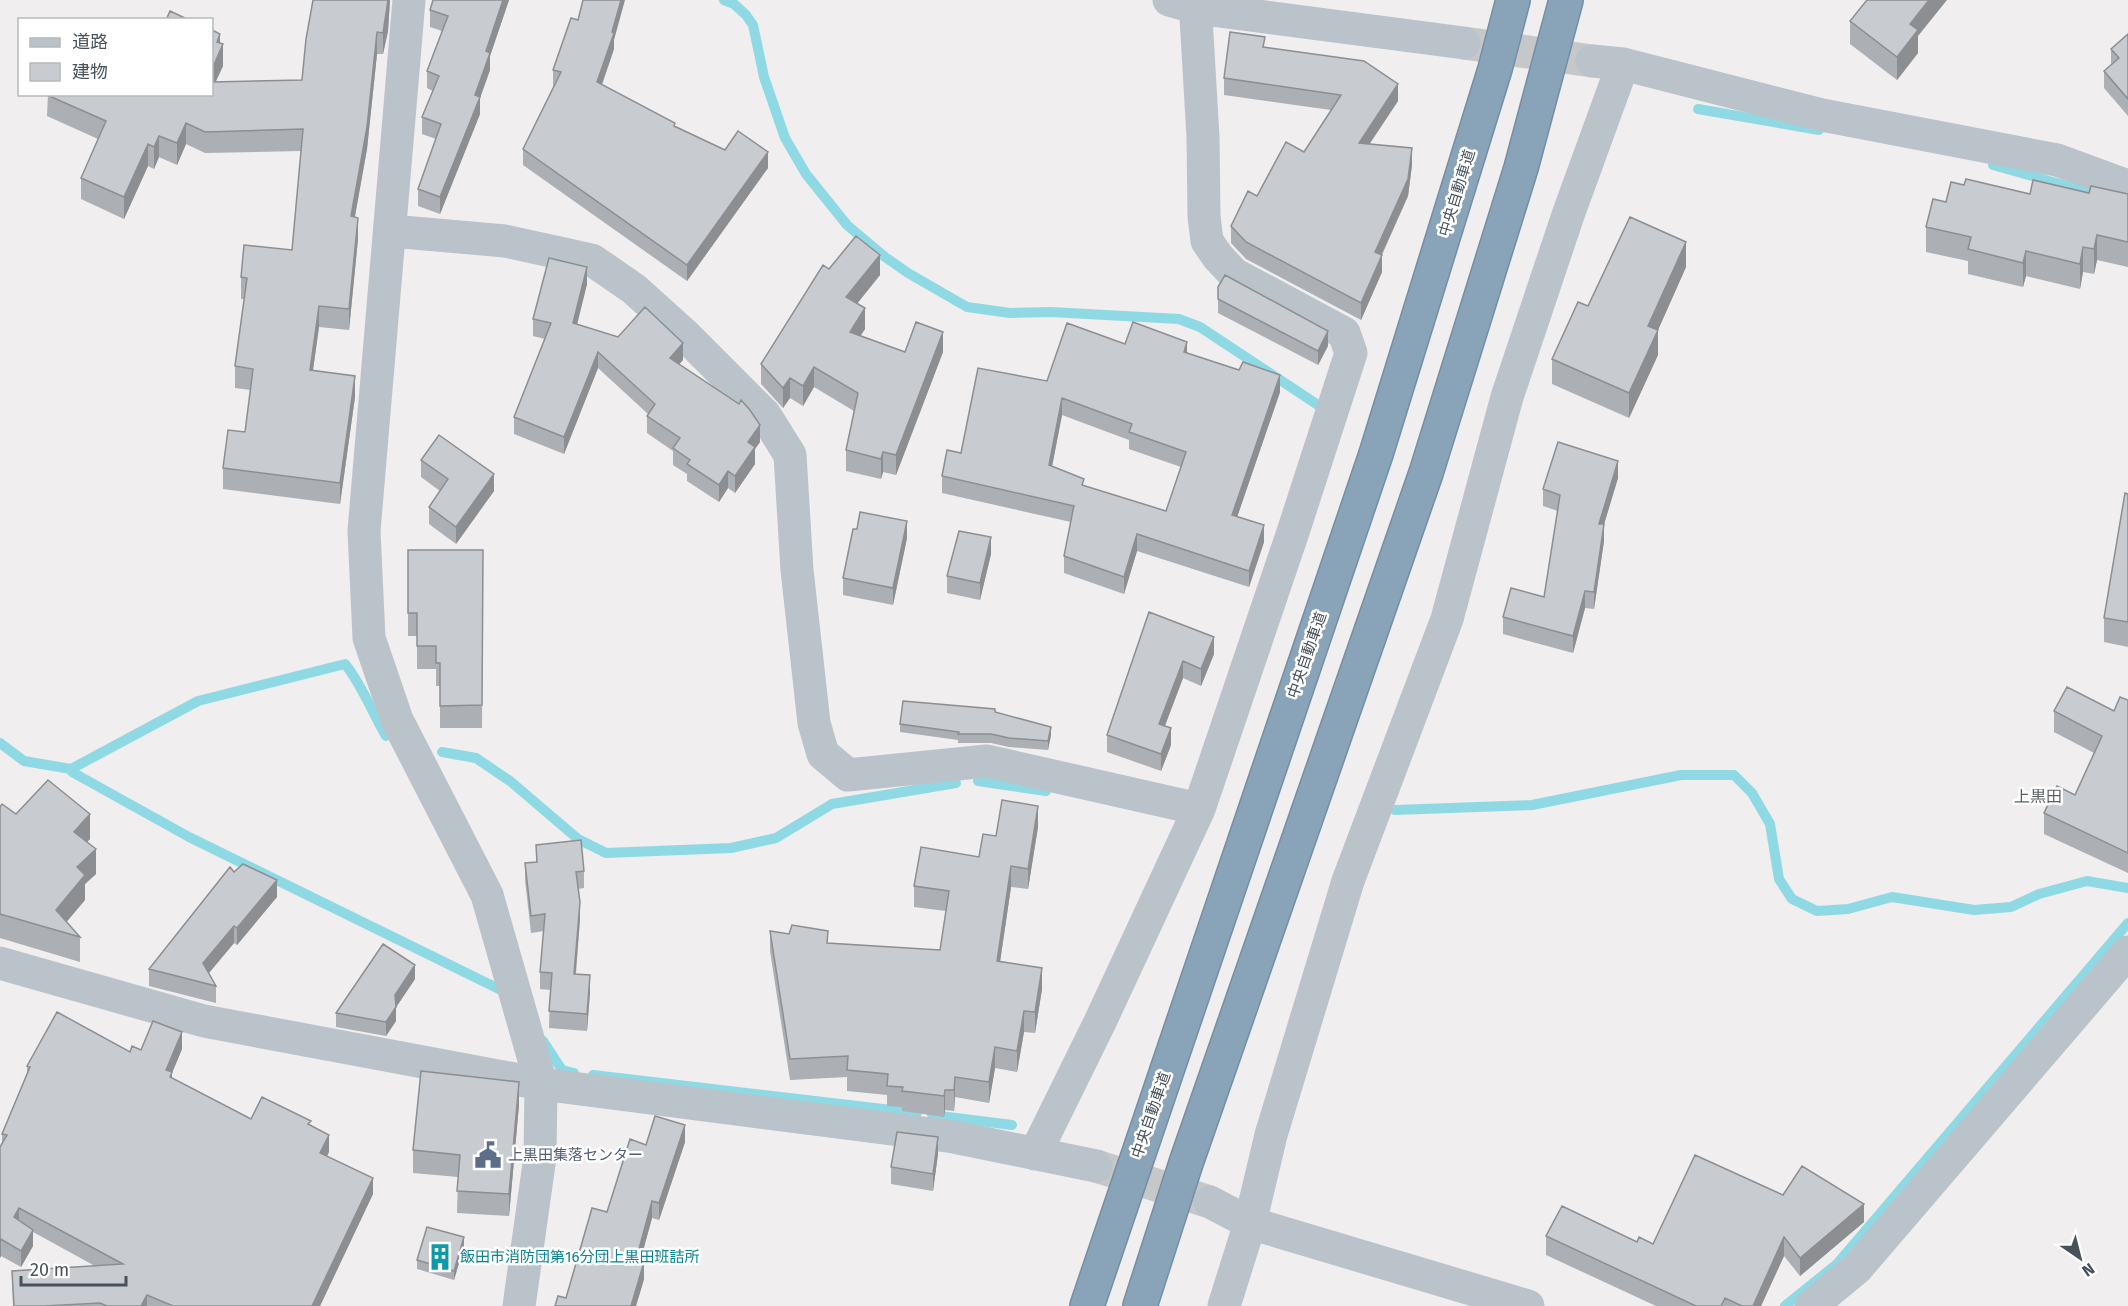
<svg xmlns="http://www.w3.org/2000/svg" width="2128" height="1306" viewBox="0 0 2128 1306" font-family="'Fira Sans','Noto Sans JP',sans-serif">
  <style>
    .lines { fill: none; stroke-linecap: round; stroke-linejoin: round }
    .stream { stroke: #8fd9e5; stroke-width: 10 }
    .street-tunnel { stroke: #c6c7c9; stroke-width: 33; stroke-dasharray: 33 16; stroke-linecap: butt }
    .highway-casing { stroke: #748ea5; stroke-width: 36 }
    .street { stroke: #bac3ca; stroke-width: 33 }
    .highway { stroke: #89a3b9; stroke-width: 33 }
    .wall { fill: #acafb3; fill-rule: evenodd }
    .shaded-wall { fill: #8c8e92 }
    .building { fill: #c8cbd0; stroke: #8c8e92; stroke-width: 1.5; fill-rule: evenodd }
    .labels { text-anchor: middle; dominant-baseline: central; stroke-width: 5; stroke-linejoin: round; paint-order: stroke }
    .street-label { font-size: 15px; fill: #47525a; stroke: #fff }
    .service-label { font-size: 15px; fill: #4e5e75; stroke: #fff; text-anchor: start }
    .culture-label { font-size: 15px; fill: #0d838f; stroke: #fff; text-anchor: start }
    .neighbourhood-label { font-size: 16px; fill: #5b5f62; stroke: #fff }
  </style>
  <rect width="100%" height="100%" fill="#f0eeee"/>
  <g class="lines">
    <path class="stream" d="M724,0L734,4L746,15L753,25L764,77L785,138L806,174L847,225L885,257L908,273L967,307L1010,313L1051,312L1179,319L1200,327L1318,405
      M1698,109L1819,130
      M1993,165L2102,196L2128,207
      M0,743L24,761L71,769L198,701L345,664C362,685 372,712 386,736
      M442,752L476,758L510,781L578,839L606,853L731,848L776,838L832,804L956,783
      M71,769L72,772L189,837L499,989
      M978,781L1046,791
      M1395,810L1532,805L1681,775H1734L1752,793L1770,824L1779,879L1792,899L1817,911L1848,909L1892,897L1974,910L2011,907L2039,894L2087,881L2128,888
      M543,1041L562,1070L574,1073
      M593,1075L917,1113
      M932,1115L1012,1125
      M1785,1306L1837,1264L2128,923"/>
    <path class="street-tunnel" d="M1464,43L1592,61
      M1096,1166L1210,1202"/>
    <defs>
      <path id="highway" d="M1087,1306L1376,454L1495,69L1513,0
        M1140,1306L1186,1163L1426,473L1521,168L1566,0"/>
    </defs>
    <use href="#highway" class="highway-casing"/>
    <path class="street" d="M409,0L364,531L369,638L397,720L487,895L541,1084L540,1157L519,1306
      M1169,0L1196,8L1464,43
      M1592,61L1623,64L1822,115L2057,160L2128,186
      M391,231L505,241L592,260L634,289L684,334L765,415L790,455L797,570L814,723L823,754L848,775L987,761L1199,809
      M0,963L204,1021L541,1084L954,1137L1096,1166
      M1035,1154L1100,1022L1199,809L1293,532L1351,353L1344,333L1234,274L1218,257L1207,241L1204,216L1203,137L1195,0
      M1210,1202L1250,1223L1528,1306
      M1224,1306L1250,1223L1271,1135L1348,881L1447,619L1507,397L1568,215L1623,64
      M1811,1306L1857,1268L2128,952"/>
    <use href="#highway" class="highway"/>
  </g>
  <path class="wall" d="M390,0L388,31L383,54H377L367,149L355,217L358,239L349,330L319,327L313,370L355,397L340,504L223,489V468L245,432L251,390L235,388V366L244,299H241V277L292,250L301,151L205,153L186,144L177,165L159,157L154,169L148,166L124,219L81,199V178L98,139L47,116L48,94H212L220,43L223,66L215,82L302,80Z
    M433,0H509L490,56V70L480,98V114L440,214L418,206V189L436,139L422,134V117L433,91L427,88V71L442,31L430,27V10Z
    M578,20L614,40V49L602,85L675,126L725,150L768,168L687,281L523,165V149L554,86H553V70Z
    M1850,21L1918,36V53L1897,80L1850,44Z
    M2128,34V116L2104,88V71L2111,65V49Z
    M1265,47L1398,101L1369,144L1412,165L1408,196L1382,255V272L1361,320L1246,259L1231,243V226L1257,196L1304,152L1331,110L1224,95V78Z
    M1964,185L2030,194H2128V267L2097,260L2094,274L2083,272L2080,289L2026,276L2023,287L1968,274V261L1926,252V227L1946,202Z
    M1686,267L1658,330V355L1629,418L1552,384V359L1588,306Z
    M829,269L880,275L857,304L865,329L860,336L905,352H943L896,475L883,472L881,479L846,471V450L854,411L814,387L803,406L790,398L783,408L761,384V364Z
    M587,284L577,325L683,360L679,364L760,442L755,449V464L735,493L728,488L719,502L687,481V474L673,465V451L647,433V416L648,414L598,368L564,454L514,434V417L545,339L533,336V319Z
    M1218,287L1328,346L1318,365L1218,313Z
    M1125,344L1187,353L1280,392L1237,517L1264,542L1249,587L1137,551L1124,594L1064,573V556L1071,522L942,493V476L961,453L1047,381ZM1062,415L1129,440V449L1181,467L1166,511L1084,486L1052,466Z
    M421,460L494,491L456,544L429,524V507L440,491L421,477Z
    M1618,478L1604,524V541L1594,609L1585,608L1573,653L1503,634V617L1544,597L1558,511L1543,506V489Z
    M2128,494V647L2104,642V618Z
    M857,529L907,538L893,605L843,595V578Z
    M408,550H483L482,728H440V686H436V669H417V636H408Z
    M991,554L980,600L947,593V576Z
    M1149,612L1214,654L1201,686L1183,678L1165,726L1171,745L1161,771L1107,752V735Z
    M2128,700V873L2044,834V813L2075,795L2094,753L2054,732V711H2114Z
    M995,712L1051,735L1048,750L1009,747L991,743H958V740L900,732V724Z
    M0,807L16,814L90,839L87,842L96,874L85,884V900L66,922L80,937V962L0,938Z
    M1038,827L1028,889L1011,887L1000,962L1042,989L1035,1033L1024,1032L1017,1072L995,1068L989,1103L955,1097L954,1111L945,1110L944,1117L902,1111V1107L887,1106V1095L847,1091V1077L790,1080L770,951V931L828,943L940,950L946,911L914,907V886L979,857Z
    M536,845L584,871V888L578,889L580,919L576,974L590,992L587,1031L549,1028L550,990L540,989V972L544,931L531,933L525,880V863L536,862Z
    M234,872L277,897L237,945L234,943L209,973L216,986V1003L149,986V969Z
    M415,979L396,1007V1021L386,1036L336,1027V1013Z
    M182,1049L172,1073V1078L251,1119L311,1126L329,1152L327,1156L373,1194L320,1306H13L12,1271L95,1266L33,1232V1246L21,1267L1,1256L0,1258V1147L2,1143V1134L27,1073V1066L130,1052Z
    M519,1105L509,1216L457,1213L458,1177L413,1173V1150Z
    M685,1142L659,1220L652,1218L640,1261L644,1279L636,1306H555L566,1298L607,1212L646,1145Z
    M938,1154L933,1191L891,1184V1167Z
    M1783,1195L1864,1222L1800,1276L1784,1256L1761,1306H1656L1546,1255V1236L1637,1242L1653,1244Z
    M464,1246L454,1280L417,1269V1260Z"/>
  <path class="shaded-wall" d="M388,0H390L388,31L383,54V33Z
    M503,0H509L490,56V70L480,98V114L440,214V197Z
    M621,0H625L614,40V49L597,98V82Z
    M1929,0H1947L1918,36V53L1897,80V57L1910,24Z
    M377,32V54L367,149L351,237V216Z
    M220,34V49L223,44V66L212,90V69L217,42Z
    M1398,84V101L1359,160V143Z
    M186,123V144L177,165V143Z
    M159,136V157L154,169V147Z
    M148,144V166L124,219V197Z
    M1412,148V165L1408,196L1375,269V252Z
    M768,152V168L687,281V265Z
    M358,218V239L349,330V309Z
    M2097,235V260L2094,274V249Z
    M1686,242V267L1658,330V355L1629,418V393L1648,326Z
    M2083,247V272L2080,289V264Z
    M2026,251V276L2023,287V263Z
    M880,255V275L846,317V297Z
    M1382,255V272L1361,320V303Z
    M587,267V284L573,340V323Z
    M319,306V327L310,391V370Z
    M865,308V329L850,352V332Z
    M1328,331V346L1318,365V351Z
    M943,332V352L896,475V455Z
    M1187,342V359L1184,352Z
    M683,343V360L670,375V358Z
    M598,352V368L564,454V437Z
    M814,367V387L803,406V386Z
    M1280,375V392L1232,532V515Z
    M355,376V397L340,504V483Z
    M790,378V398L783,408V388Z
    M1062,398V415L1049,482V465Z
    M760,425V442L755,449V464L735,493V476L748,442Z
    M883,452V472L881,479V459Z
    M1618,461V478L1599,541V524Z
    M728,471V488L719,502V485Z
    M494,474V491L456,544V527Z
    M907,521V538L893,605V588Z
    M1604,524V541L1594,609V592Z
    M1264,525V542L1249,587V571Z
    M1137,534V551L1124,594V577Z
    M991,537V554L980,600V583Z
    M1585,591V608L1573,653V636Z
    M1214,637V654L1201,686V669Z
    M1183,661V678L1159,741V724Z
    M1051,727V735L1048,750V741Z
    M1171,728V745L1161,771V754Z
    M1038,806V827L1028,889V869Z
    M90,814V839L74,856V832Z
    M96,849V874L85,884V900L59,931L56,910L77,867Z
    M1011,866V887L997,982V961Z
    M277,880V897L237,945V928Z
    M580,902V919L574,991V974Z
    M234,926V943L203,980V963Z
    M415,965V979L395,1009V995Z
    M1042,968V989L1035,1033V1012Z
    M590,975V992L587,1031V1014Z
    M396,1007V1021L386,1036V1022Z
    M1024,1011V1032L1017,1072V1051Z
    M182,1032V1049L172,1073V1089L166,1070Z
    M995,1047V1068L989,1103V1082Z
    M955,1077V1097L954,1111V1090Z
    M519,1082V1105L509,1216V1194Z
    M945,1090V1110L944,1117V1096Z
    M685,1125V1142L659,1220V1203Z
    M329,1135V1152L320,1169V1153Z
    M938,1137V1154L933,1191V1174Z
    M373,1178V1194L320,1306H312Z
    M652,1201V1218L636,1277V1260Z
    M1864,1204V1222L1800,1276V1258Z
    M19,1208V1225L14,1217Z
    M33,1230V1246L21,1267V1251Z
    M464,1237V1246L454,1280V1271Z
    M1784,1237V1256L1761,1306H1753Z
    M1,1239V1256L0,1258V1241Z
    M644,1262V1279L636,1306H631Z
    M147,1295V1306H141Z"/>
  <path class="building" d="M313,0H388L383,33L377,32L367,127L351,216L358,218L349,309L319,306L310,370L355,376L340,483L223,468L228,430L245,432L253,369L235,366L247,278L241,277L244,245L292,250L303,129L205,132L186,123L177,143L159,136L154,147L148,144L124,197L81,178L106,121L47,95L212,94V82L302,80L306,39Z
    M433,0H503L486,51L490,53L475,95L480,97L440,197L418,189L441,124L422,117L439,76L427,71L448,16L430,10Z
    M583,0H621L612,32L614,33L597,82L675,123L674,126L725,150L738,131L768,152L687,265L523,149L561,72L553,70L571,18L578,20Z
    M1867,0H1929L1910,24L1918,30L1897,57L1850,21Z
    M170,11L189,20H166Z
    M212,30L220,34L217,42L223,44L212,69Z
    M1230,32L1265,37L1263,47L1364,61L1398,84L1359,143L1412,148L1408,179L1375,252L1382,255L1361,303L1246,242L1231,226L1248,191L1257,196L1286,142L1304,152L1341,95L1224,78Z
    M2128,34V99L2104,71L2119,58L2111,49Z
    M1966,179L2030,194L2033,180L2089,193L2091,186L2128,194V242L2097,235L2094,249L2083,247L2080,264L2026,251L2023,263L1968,249L1971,237L1926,227L1933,199L1946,202L1951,182L1964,185Z
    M1630,217L1686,242L1648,326L1658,330L1629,393L1552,359L1578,302L1588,306Z
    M856,236L880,255L846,297L865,308L850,332L905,352L916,322L943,332L896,455L883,452L881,459L846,450L858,393L814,367L803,386L790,378L783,388L761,364L823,265L829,269Z
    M549,258L587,267L573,323L618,337L645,307L683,343L670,358L739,404L741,400L750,410L760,425L748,442L755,447L735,476L728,471L719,485L687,464L690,460L673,448L680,438L647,416L655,404L598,352L564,437L514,417L551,323L533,319Z
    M1225,275L1328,331L1318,351L1218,299V287Z
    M1133,322L1187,342L1184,352L1239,370L1243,362L1280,375L1232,515L1264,525L1249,571L1137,534L1124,577L1064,556L1074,505V506L942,476L947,450L961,453L978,368L1047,381L1067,323L1125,344ZM1062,398L1132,424L1129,432L1186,452L1166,511L1082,485L1084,479L1049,465Z
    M439,435L494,474L456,527L429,507L448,479L421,460Z
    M1558,442L1618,461L1599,524H1604L1594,592L1585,591L1573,636L1503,617L1511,588L1544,597L1560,495L1543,489Z
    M2125,493L2128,494V622L2104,618Z
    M860,512L907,521L893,588L843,578L853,529H857Z
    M959,531L991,537L980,583L947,576Z
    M408,550H483L482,705L440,706V663H436V646H417V613H408Z
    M1149,612L1214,637L1201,669L1183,661L1159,724L1171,728L1161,754L1107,735Z
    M2067,687L2114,711L2120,697L2128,700V853L2044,813L2057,786L2075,795L2102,736L2054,711Z
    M903,701L995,709V712L1051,727L1048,741L1009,738L991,734H958L959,732L900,724Z
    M48,780L90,814L74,832L96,849L77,867L85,875L56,910L80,937L0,914V807L2,804L16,814Z
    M1002,800L1038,806L1028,869L1011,866L997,961L1042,968L1035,1012L1024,1011L1017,1051L995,1047L989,1082L955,1077L954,1090H945L944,1096L902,1091L903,1087L887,1086L888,1074L847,1070L848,1056L790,1059L770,931L789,934L792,925L828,931L827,943L940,950L949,891L914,886L921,847L979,857L983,834L996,836Z
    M581,840L584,871L576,872L580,902L574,974L590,975L587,1014L549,1011L552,973L540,972L545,914L531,916L525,863L537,862L536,845Z
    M243,864L277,880L237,928L234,926L203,963L216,986L149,969L230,867L234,872Z
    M383,944L415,965L395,995L396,1007L386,1022L336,1013Z
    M57,1012L130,1052L132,1046L141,1050L153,1021L182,1032L166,1070L172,1072L170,1077L251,1119L262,1097L311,1121L308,1124L329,1135L320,1153L373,1178L312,1306H173L147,1295L141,1306H107L100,1303L44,1306H14L12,1271L123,1264L19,1208L14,1217L33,1230L21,1251L1,1239L0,1241V1147L7,1135L2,1134L30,1067L27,1066Z
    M421,1071L519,1082L509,1194L457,1191L460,1155L413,1150Z
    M655,1116L685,1125L659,1203L652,1201L636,1260L644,1262L631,1306H555L558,1296L566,1298L592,1208L607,1212L630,1139L646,1145Z
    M897,1132L938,1137L933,1174L891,1167Z
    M1695,1155L1783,1195L1802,1166L1864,1204L1800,1258L1784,1237L1753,1306H1742L1725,1298L1721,1306H1696L1546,1236L1562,1206L1637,1242L1639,1237L1653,1244Z
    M427,1227L464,1237L454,1271L417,1260Z"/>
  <defs>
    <symbol id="civic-bare" viewBox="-9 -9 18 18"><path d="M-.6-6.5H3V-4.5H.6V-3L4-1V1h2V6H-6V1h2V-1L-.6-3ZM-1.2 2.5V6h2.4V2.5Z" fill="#5c6f8a" stroke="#fff" stroke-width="2.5" paint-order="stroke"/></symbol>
    <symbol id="building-bare" viewBox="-9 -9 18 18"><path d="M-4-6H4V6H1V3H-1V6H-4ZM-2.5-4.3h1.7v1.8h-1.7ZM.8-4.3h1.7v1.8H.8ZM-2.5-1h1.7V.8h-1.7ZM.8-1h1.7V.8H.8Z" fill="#0f9aa8" stroke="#fff" stroke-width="2.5" paint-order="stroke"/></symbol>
  </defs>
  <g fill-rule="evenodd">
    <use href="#civic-bare" x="469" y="1136" width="38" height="38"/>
    <use href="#building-bare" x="421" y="1238" width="38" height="38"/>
  </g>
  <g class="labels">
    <g class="street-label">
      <text transform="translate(1457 193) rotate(-73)">中央自動車道</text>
      <text transform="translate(1307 655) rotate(-71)">中央自動車道</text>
      <text transform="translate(1151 1115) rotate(-71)">中央自動車道</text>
    </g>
    <g class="service-label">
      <text x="508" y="1155">上黒田集落センター</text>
    </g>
    <g class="culture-label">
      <text x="460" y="1257">飯田市消防団第16分団上黒田班詰所</text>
    </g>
    <g class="neighbourhood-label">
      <text x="2038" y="796">上黒田</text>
    </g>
  </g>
  <rect x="18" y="18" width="195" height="78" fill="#ffffff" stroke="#b5babd" stroke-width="1.5"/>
  <rect x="30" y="38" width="30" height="9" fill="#bac3ca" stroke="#b5babd" stroke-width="1.5"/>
  <text x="72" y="48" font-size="18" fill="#47525a">道路</text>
  <rect x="30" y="63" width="30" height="18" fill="#c8cbd0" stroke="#b5babd" stroke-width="1.5"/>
  <text x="72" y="78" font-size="18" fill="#47525a">建物</text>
  <g transform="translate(2080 1258) rotate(145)" stroke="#ffffff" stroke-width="4.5" paint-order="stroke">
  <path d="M0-4.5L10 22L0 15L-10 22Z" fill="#47525a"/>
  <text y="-9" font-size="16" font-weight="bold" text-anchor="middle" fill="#47525a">N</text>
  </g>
  <path d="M21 1276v9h105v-9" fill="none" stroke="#47525a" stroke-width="3"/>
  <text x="30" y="1276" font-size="18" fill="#47525a" stroke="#ffffff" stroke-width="4.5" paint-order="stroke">20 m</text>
</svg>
